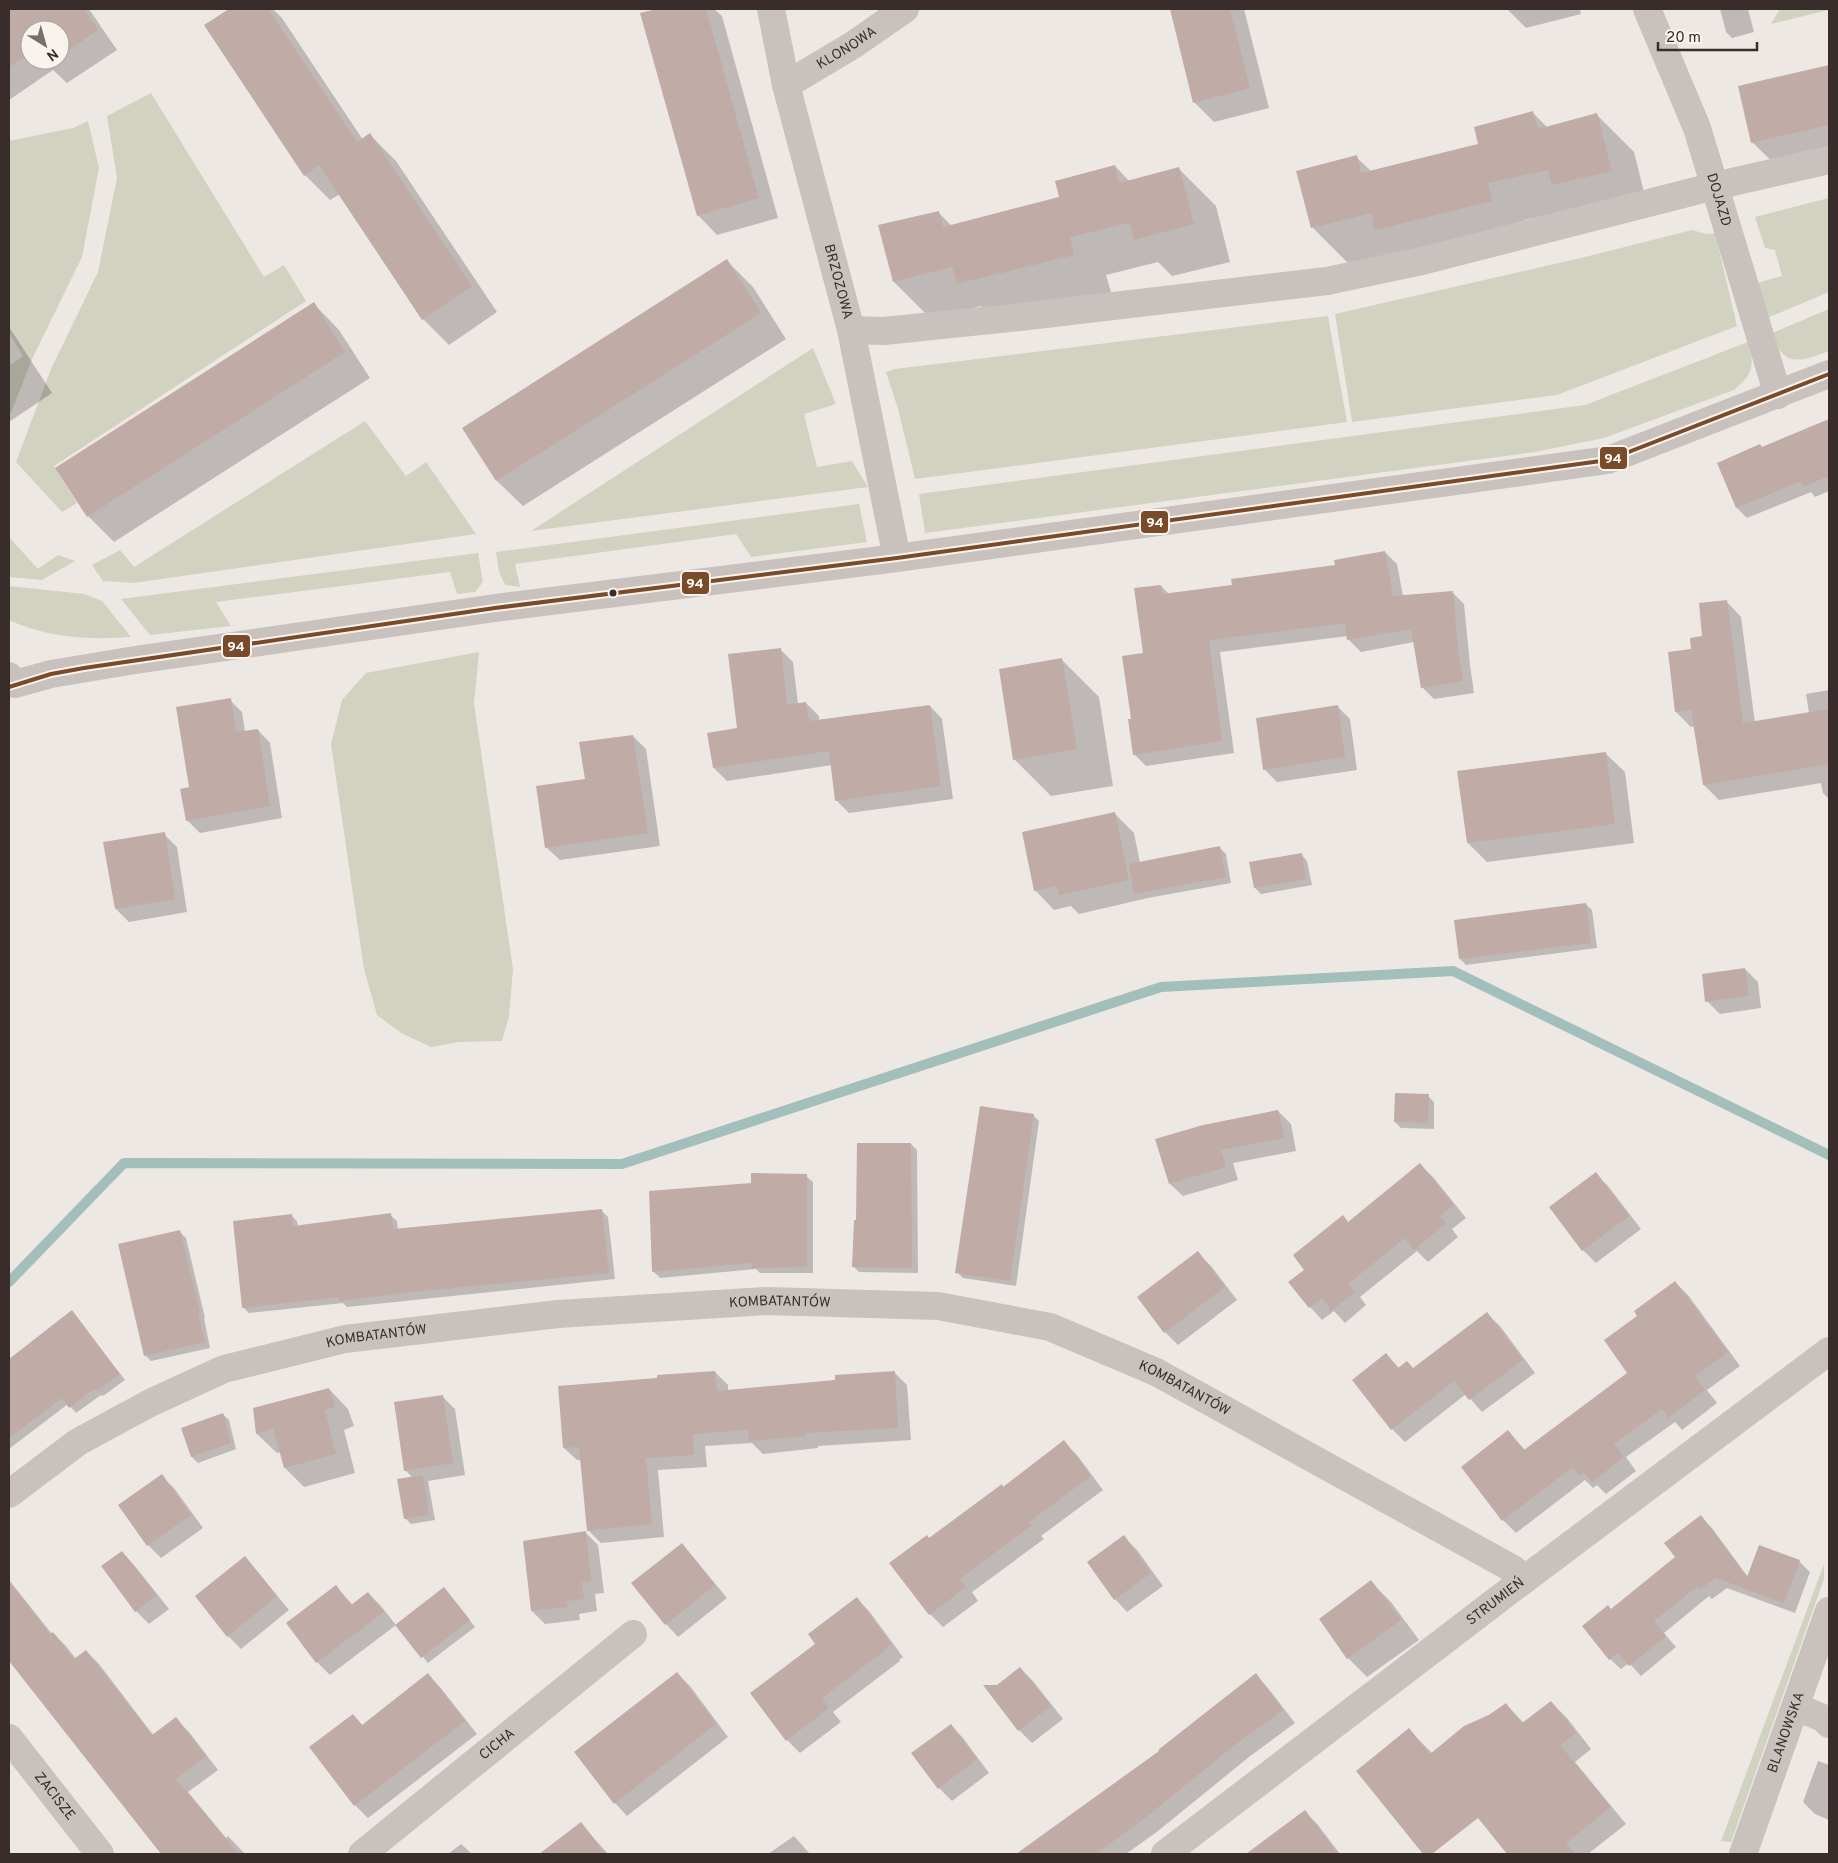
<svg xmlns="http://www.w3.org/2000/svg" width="1838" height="1863" viewBox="0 0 1838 1863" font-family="Overpass,sans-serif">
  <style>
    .green { fill: #d1d2c0 }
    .shadow { fill: #0003; fill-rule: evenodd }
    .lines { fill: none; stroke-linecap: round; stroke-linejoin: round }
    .stream { stroke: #a2bfbb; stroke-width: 10 }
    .building { fill: #c0aba7 }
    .minor { stroke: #c8c1bd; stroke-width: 28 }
    .tertiary { stroke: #c8c1bd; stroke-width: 28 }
    .bus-1-casing { stroke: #f9f2ed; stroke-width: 8 }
    .bus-1 { stroke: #7a4b2a; stroke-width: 4 }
    .bus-dot { fill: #382d2b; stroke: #f9f2ed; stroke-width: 2 }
    .labels { text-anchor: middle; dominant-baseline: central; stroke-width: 4; stroke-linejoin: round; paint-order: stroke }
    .street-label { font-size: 14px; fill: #382d2b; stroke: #f9f2ed }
    .line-badge { stroke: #f9f2ed; stroke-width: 2 }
    .badge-label { font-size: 14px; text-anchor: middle; font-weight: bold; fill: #fff }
  </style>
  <rect width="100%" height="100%" fill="#eee8e5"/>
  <path class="green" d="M1780,9H1829V10L1771,24Z
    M151,93L264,277L284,265L306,301L54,466L77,503L62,512L16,462L51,369L98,272L117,178L107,116Z
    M88,121L99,168L82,257L32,359L9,418V366L23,356L9,333V141L73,128Z
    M1829,198V292L1767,318L1757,283L1782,276L1775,250L1765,248L1755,217Z
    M1692,230L1706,234L1715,233L1737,326L1557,395L1352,422L1335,314L1585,257Z
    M1829,309V351C1801,362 1782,368 1772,333Z
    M1328,316L1347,422L915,479L898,409L886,372L895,369Z
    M1748,342C1755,365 1753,375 1734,390L1604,438L1535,452L925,533L919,494L1585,405Z
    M813,348L836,404L804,414L817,467L852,461L868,487L531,531Z
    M365,421L406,476L426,462L476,534L133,583L103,581L92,565L120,550L134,567Z
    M859,504L867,542L751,557L736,534L515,564L520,587L506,585C498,576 498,563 496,552Z
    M9,537L38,569L58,555L75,561L42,580L9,577Z
    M478,553L483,582L475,592L457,594L450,572L216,602L231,626L150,635L121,599Z
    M9,586L84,594L102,601L131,637C90,640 47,638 9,620Z
    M479,652L474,704L513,969L509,1016L502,1041L459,1042L431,1047L401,1033L377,1015L364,969L331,744L342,700L366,673Z
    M1824,1564V1579L1731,1842L1721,1841Z"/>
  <path class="shadow" d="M9,9H13L18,14L25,9H89L117,50L67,83L53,70L9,100ZM30,30H60V60H30Z
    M231,9H273L282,18L363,140L370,135L396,161L497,312L449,345L423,319L340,194L330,200L305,175L206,26Z
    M661,9H714L722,16L778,218L717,235L698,215L642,14Z
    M1171,9H1244L1269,108L1214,122L1194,102Z
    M1507,9H1580L1581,14L1526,28Z
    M1720,9H1748L1754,32L1732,38L1726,32Z
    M1829,66V170L1790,179L1752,142L1739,87Z
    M1533,113L1547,127L1597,115L1634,152L1648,208L1577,209L1524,220L1528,238L1413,267L1398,252L1349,264L1312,227L1356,157L1371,171L1479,144Z
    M1115,166L1130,182L1179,169L1216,206L1230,262L1172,276L1158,262L1106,275L1111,292L995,321L981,306L931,319L894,282L938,212L952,226L1061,198Z
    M727,261L753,287L786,339L523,506L497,481L464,429Z
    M314,304L339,330L370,378L114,542L88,516L57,468Z
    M9,327L52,393L9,422Z
    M1829,421V491L1815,497L1811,492L1747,518L1737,508L1762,448Z
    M1385,552L1397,564L1403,596L1452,592L1464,604L1470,665L1474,693L1434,699L1422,687L1414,642L1361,652L1349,640L1348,636L1220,652L1234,753L1146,766L1134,754L1132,720L1144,654L1161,586L1169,594L1234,586L1336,566Z
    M1726,601L1741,617L1755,723L1809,713L1806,694L1829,690V799L1823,793L1821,783L1719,800L1704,785L1695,726L1691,727L1676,712L1693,650L1703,637Z
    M780,649L793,662L798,704L806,703L819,716V721L930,706L942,719L953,799L849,813L836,800L832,765L727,781L714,768L738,729Z
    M1062,660L1099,697L1113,786L1051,796L1014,759Z
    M230,700L242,712L245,732L258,730L270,743L282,818L200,833L187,820L191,788Z
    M1337,706L1350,719L1357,770L1277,782L1264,769Z
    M633,736L646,749L660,846L560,860L547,848L586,780Z
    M1605,753L1625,772L1634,843L1487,862L1468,843Z
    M1115,814L1134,833L1140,863L1220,848L1226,854L1231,883L1148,898L1079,914L1071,906L1054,910L1035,890Z
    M164,834L177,847L187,912L129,922L116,909Z
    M1301,854L1307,861L1312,885L1261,894L1255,888L1251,863Z
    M1586,904L1592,910L1597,948L1466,965L1460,959Z
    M1745,969L1758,982L1761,1008L1720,1014L1707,1001Z
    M1428,1096L1434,1102V1129L1401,1128L1395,1122Z
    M1278,1111L1291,1124L1296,1151L1233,1163L1238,1180L1183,1196L1170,1184Z
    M1033,1115L1039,1121L1016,1286L963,1278L957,1272Z
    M911,1144L917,1150L918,1273L859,1272L853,1266Z
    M1420,1165L1433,1177L1466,1218L1452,1229L1458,1237L1428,1262L1417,1251L1360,1297L1366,1305L1345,1323L1334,1311L1322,1320L1310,1307L1306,1270L1349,1223Z
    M1596,1174L1608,1186L1641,1229L1596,1263L1583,1250Z
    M806,1176L813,1182V1273H760L756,1269L660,1278L653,1271L752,1184Z
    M602,1211L608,1217L615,1279L347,1307L343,1303L249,1313L243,1307L291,1215L297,1221L298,1226L390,1215L397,1221L398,1230Z
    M180,1232L186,1238L205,1318H204L210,1348L151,1361L145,1355Z
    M1198,1253L1211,1266L1237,1300L1178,1345L1165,1332Z
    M1675,1282L1688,1295L1740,1366L1707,1390L1717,1403L1682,1430L1675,1422L1626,1457L1636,1471L1606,1494L1597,1485L1593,1488L1585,1480L1516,1533L1503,1520L1508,1432L1526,1451L1629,1373L1639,1316Z
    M72,1312L125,1380L103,1396L101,1395L76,1413L68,1404L9,1449V1360Z
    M1487,1314L1500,1326L1535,1373L1482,1412L1466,1394L1405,1442L1392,1429L1386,1354L1399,1368L1414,1369Z
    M715,1372L728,1385V1392L837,1381L894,1372L907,1385L911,1440L818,1446V1448L763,1454L752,1443L705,1446L707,1467L658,1470L664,1537L601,1543L588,1530L581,1460H577L564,1448L659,1379Z
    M329,1389L348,1409L354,1426L344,1430L355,1473L304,1487L285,1468L281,1452L277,1453L257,1434L254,1409Z
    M442,1396L455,1409L465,1475L428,1481L435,1520L411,1524L405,1518L413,1478L405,1470Z
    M223,1414L229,1420L236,1449L198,1463L192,1457L182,1429Z
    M1064,1442L1077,1455L1103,1490L1041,1536L1044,1539L972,1592L978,1601L943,1627L930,1614L891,1563L930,1539L1003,1488Z
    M161,1476L174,1488L203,1528L161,1558L148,1545Z
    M1701,1517L1712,1528L1748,1577L1799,1561L1810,1572L1795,1613L1727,1588L1712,1599L1709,1596L1664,1633L1676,1647L1641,1676L1629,1663L1621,1669L1610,1659L1611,1610L1677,1557Z
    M585,1532L598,1545L604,1593L595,1594L597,1611L579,1614L580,1620L545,1624L532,1611Z
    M1124,1537L1137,1550L1163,1586L1127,1612L1115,1599Z
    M682,1545L694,1558L727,1598L678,1637L666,1624Z
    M122,1552L134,1565L169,1609L149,1624L136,1611Z
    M245,1558L257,1571L289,1610L241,1649L228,1636Z
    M9,1580L52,1634L53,1633L66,1646L76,1659L86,1651L99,1664L154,1736L176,1719L189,1732L218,1770L188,1792L226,1838L228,1836L245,1854H176L173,1850L165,1854L153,1842L9,1658Z
    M1371,1582L1391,1602L1419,1640L1367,1677L1348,1658Z
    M336,1587L353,1605L368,1593L381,1606L396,1625L330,1675L317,1662L288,1623Z
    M450,1595L475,1627L428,1663L397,1626Z
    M857,1599L869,1611L903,1657L899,1660L900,1661L833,1712L841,1722L800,1753L787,1740L752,1693L817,1644Z
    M1020,1668L1033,1681L1063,1719L1032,1743L1019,1730L997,1686Z
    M677,1673L690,1686L728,1737L627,1816L615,1803Z
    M428,1675L440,1687L477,1734L368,1818L355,1805L311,1747L353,1715L363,1726Z
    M1256,1675L1268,1688L1295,1723L1249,1757L1158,1831L1126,1854H1022L1161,1752Z
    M1551,1702L1567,1718L1591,1749L1575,1762L1626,1824L1588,1854H1509L1409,1730L1432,1753L1505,1704L1524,1723Z
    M951,1725L963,1738L989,1773L952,1801L939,1788Z
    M1818,1761L1829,1765V1820L1815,1814L1803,1802Z
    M1305,1812L1318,1825L1340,1854H1248Z
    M581,1824L608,1854H554L561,1849Z
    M794,1836L810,1854H768Z
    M461,1844L472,1854H448Z"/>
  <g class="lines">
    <path class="stream" d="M9,1282L124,1163L622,1164L1161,987L1453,971L1829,1155"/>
  </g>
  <path class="building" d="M9,9H84L98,30L60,56V30H30V53L9,67Z
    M229,9H268L357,142L370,133L472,286L422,320L319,165L304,176L204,25Z
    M657,9H706L759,198L697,216L640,13Z
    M1170,9H1230L1250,88L1193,103Z
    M1829,65V125L1751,143L1738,86Z
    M1533,111L1538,129L1597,113L1612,171L1552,185L1548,170L1488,183L1492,201L1375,230L1371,213L1311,228L1296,171L1357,155L1361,173L1478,144L1474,127Z
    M1115,165L1119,183L1179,167L1194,224L1134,240L1129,223L1070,237L1074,255L957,284L952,267L893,282L878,225L939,211L943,227L1059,197L1055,181Z
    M727,259L761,313L496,481L462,428Z
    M314,302L345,352L87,517L55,468Z
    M1829,419V476L1803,487L1801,481L1736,508L1717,463L1760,444L1762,447Z
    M1385,551L1393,596L1453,591L1458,652L1463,681L1421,688L1411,629L1347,640L1345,623L1209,640L1222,741L1133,755L1128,719H1131L1122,656L1143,653L1134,588L1161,585L1162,594L1232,585L1231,579L1335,565L1334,560Z
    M1727,600L1743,723L1829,709V764L1703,785L1691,710L1675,712L1668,652L1691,649L1690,638L1702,636L1699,603Z
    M781,648L787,705L806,702L809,721L930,705L941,786L835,801L829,751L713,768L707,733L737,728L728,654Z
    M1062,658L1077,749L1013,760L999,669Z
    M231,698L236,732L258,729L270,806L186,821L180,789L189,787L176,707Z
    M1338,705L1345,757L1263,770L1256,718Z
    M633,735L648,833L545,848L536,786L585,779L579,742Z
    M1606,752L1615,824L1467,843L1457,771Z
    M1115,812L1129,880L1059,895L1057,886L1034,891L1022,832Z
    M165,832L175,899L115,909L103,842Z
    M1220,846L1226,877L1134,894L1129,864Z
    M1302,853L1306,879L1254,888L1249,862Z
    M1586,903L1591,943L1459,959L1454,920Z
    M1745,968L1749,996L1705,1002L1702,974Z
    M1395,1093L1429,1094L1428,1123L1394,1122Z
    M980,1106L1034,1114L1010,1281L955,1273Z
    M1278,1110L1284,1138L1221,1150L1226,1167L1169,1184L1155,1139L1203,1125Z
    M857,1143H911L912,1268L852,1267L854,1220H856Z
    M1420,1163L1454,1205L1440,1216L1446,1223L1414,1250L1405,1238L1348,1284L1355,1292L1331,1311L1322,1298L1309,1308L1288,1282L1304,1270L1293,1255L1343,1215L1348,1222Z
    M1596,1172L1629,1216L1582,1251L1549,1207Z
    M751,1173L807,1174V1267L752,1268V1263L652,1272L649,1191L751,1183Z
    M602,1209L609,1273L402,1293L340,1301L339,1297L242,1308L233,1221L292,1214L293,1226L391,1213L393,1229Z
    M180,1230L200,1312L198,1313L205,1342L144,1356L118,1244Z
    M1198,1251L1225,1287L1164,1333L1137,1297Z
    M1675,1281L1728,1352L1695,1376L1705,1390L1668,1418L1662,1409L1614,1444L1624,1457L1592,1482L1584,1473L1579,1476L1573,1467L1502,1521L1461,1467L1508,1430L1524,1450L1627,1373L1604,1340L1637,1316L1634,1311Z
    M72,1310L120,1374L96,1391L94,1389L69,1408L62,1398L9,1438V1359Z
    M1487,1312L1523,1360L1469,1400L1454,1381L1391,1430L1352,1380L1386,1353L1398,1368L1407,1361L1413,1368Z
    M715,1371L717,1391L835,1380V1375L895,1371L898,1428L806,1433V1436L749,1441L748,1430L693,1434L694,1455L646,1458L652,1524L587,1531L579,1447L563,1448L558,1386L657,1378V1375Z
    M329,1388L335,1407L325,1410L336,1454L284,1468L273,1428L256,1434L253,1408Z
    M443,1395L453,1463L404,1471L394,1402Z
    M223,1413L231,1443L191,1457L181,1428Z
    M1064,1440L1091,1476L1029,1522L1032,1525L960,1579L966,1587L929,1615L889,1563L927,1535L929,1538L1002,1484L1003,1487Z
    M162,1474L191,1515L147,1546L118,1505Z
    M423,1475L429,1515L404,1519L397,1479Z
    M1701,1515L1747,1577L1759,1545L1800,1560L1784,1603L1716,1578L1700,1589L1698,1586L1654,1621L1666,1636L1629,1666L1618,1653L1609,1660L1582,1626L1608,1605L1611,1609L1675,1557L1664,1543Z
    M586,1531L591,1581L582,1582L584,1599L567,1601L568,1607L531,1611L523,1541Z
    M1124,1535L1151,1573L1114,1600L1087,1562Z
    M682,1543L715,1585L665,1625L631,1583Z
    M122,1551L157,1595L135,1612L101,1566Z
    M245,1556L277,1596L227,1637L195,1596Z
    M1371,1580L1401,1620L1347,1659L1319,1619Z
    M9,1581L50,1634L53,1632L74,1659L86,1650L152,1735L176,1717L206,1756L176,1779L239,1854H161L9,1661Z
    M336,1585L351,1605L368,1592L384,1612L316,1663L286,1623Z
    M444,1587L470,1620L421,1658L395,1625Z
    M857,1597L891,1644L887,1647L888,1648L822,1698L829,1708L786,1741L750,1693L815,1644L808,1634Z
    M1020,1667L1051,1706L1018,1731L983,1685H997Z
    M677,1672L716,1724L614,1804L574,1752Z
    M428,1673L465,1721L354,1806L309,1747L353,1714L362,1725Z
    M1256,1673L1283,1710L1236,1744L1145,1818L1096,1854H1016L1159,1751L1158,1750Z
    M1551,1701L1576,1733L1560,1745L1611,1807L1566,1843L1575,1854H1507L1478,1818L1432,1854H1423L1356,1771L1409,1728L1430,1754L1464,1726L1491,1714L1506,1703L1522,1723Z
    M951,1724L977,1759L938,1789L911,1753Z
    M1305,1810L1338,1854H1246Z
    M581,1822L606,1854H539Z"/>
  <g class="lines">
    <g class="minor">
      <path id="s1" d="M771,9L786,85L851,330L897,558"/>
      <path id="s2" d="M1647,9L1697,128L1778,395"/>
      <path id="s3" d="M786,85L853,45L905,9"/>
      <path d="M851,330L884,331L1020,317L1327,281L1422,261L1715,186L1829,160"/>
      <path id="s4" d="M9,1494L78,1442L150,1403L224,1369L345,1339L558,1314L766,1301L938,1306L1050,1327L1156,1372L1513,1569L1525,1579"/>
      <path d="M1796,1707L1823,1718L1829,1724"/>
      <path id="s5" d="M9,1738L100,1854"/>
      <path id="s6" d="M362,1854L633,1634"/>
    </g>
    <g class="tertiary">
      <path d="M9,676L15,684L51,674L135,660L495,608L897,558L1608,460L1829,374"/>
      <path id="s7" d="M1165,1854L1525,1579L1829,1351"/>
      <path id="s8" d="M1743,1854L1829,1611"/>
    </g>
    <defs>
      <path id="bus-1" d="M9,687L51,674L84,668L495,608L897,558L1608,460L1829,374"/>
    </defs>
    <use href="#bus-1" class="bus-1-casing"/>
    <use href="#bus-1" class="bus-1"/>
  </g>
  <circle class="bus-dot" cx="613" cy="593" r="4.5"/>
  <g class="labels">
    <g class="street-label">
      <text stroke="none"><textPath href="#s3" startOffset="71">KLONOWA</textPath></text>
      <text stroke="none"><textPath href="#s2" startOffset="204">DOJAZD</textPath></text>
      <text stroke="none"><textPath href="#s1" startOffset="281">BRZOZOWA</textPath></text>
      <text stroke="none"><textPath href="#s4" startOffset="811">KOMBATANTÓW</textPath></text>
      <text stroke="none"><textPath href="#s4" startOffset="406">KOMBATANTÓW</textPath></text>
      <text stroke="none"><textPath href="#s4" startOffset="1231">KOMBATANTÓW</textPath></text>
      <text stroke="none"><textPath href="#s7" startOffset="416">STRUMIEŃ</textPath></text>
      <text stroke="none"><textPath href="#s8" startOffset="129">BLANOWSKA</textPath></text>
      <text stroke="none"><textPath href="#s6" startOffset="174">CICHA</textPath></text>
      <text stroke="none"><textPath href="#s5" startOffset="74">ZACISZE</textPath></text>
    </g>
  </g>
  <g class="line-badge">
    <rect x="1599" y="446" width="29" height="24" rx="5" fill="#7a4b2a"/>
    <rect x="1140" y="510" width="29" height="24" rx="5" fill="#7a4b2a"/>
    <rect x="681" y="571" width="29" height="24" rx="5" fill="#7a4b2a"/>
    <rect x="222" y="634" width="29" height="24" rx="5" fill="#7a4b2a"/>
  </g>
  <g class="badge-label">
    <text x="1613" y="463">94</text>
    <text x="1155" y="527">94</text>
    <text x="695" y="588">94</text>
    <text x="236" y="651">94</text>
  </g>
  <rect width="1838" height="1863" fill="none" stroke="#382d2b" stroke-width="20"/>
  <g transform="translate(45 45) rotate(143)"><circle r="24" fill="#f9f2ed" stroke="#aca39f"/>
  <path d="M0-4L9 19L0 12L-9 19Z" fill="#786e6c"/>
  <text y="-8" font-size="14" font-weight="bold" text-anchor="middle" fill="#382d2b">N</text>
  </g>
  <path d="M1658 42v8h99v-8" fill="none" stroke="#382d2b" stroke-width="2.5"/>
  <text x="1666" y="42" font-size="15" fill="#382d2b" stroke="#f9f2ed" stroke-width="4" paint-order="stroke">20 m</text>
</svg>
